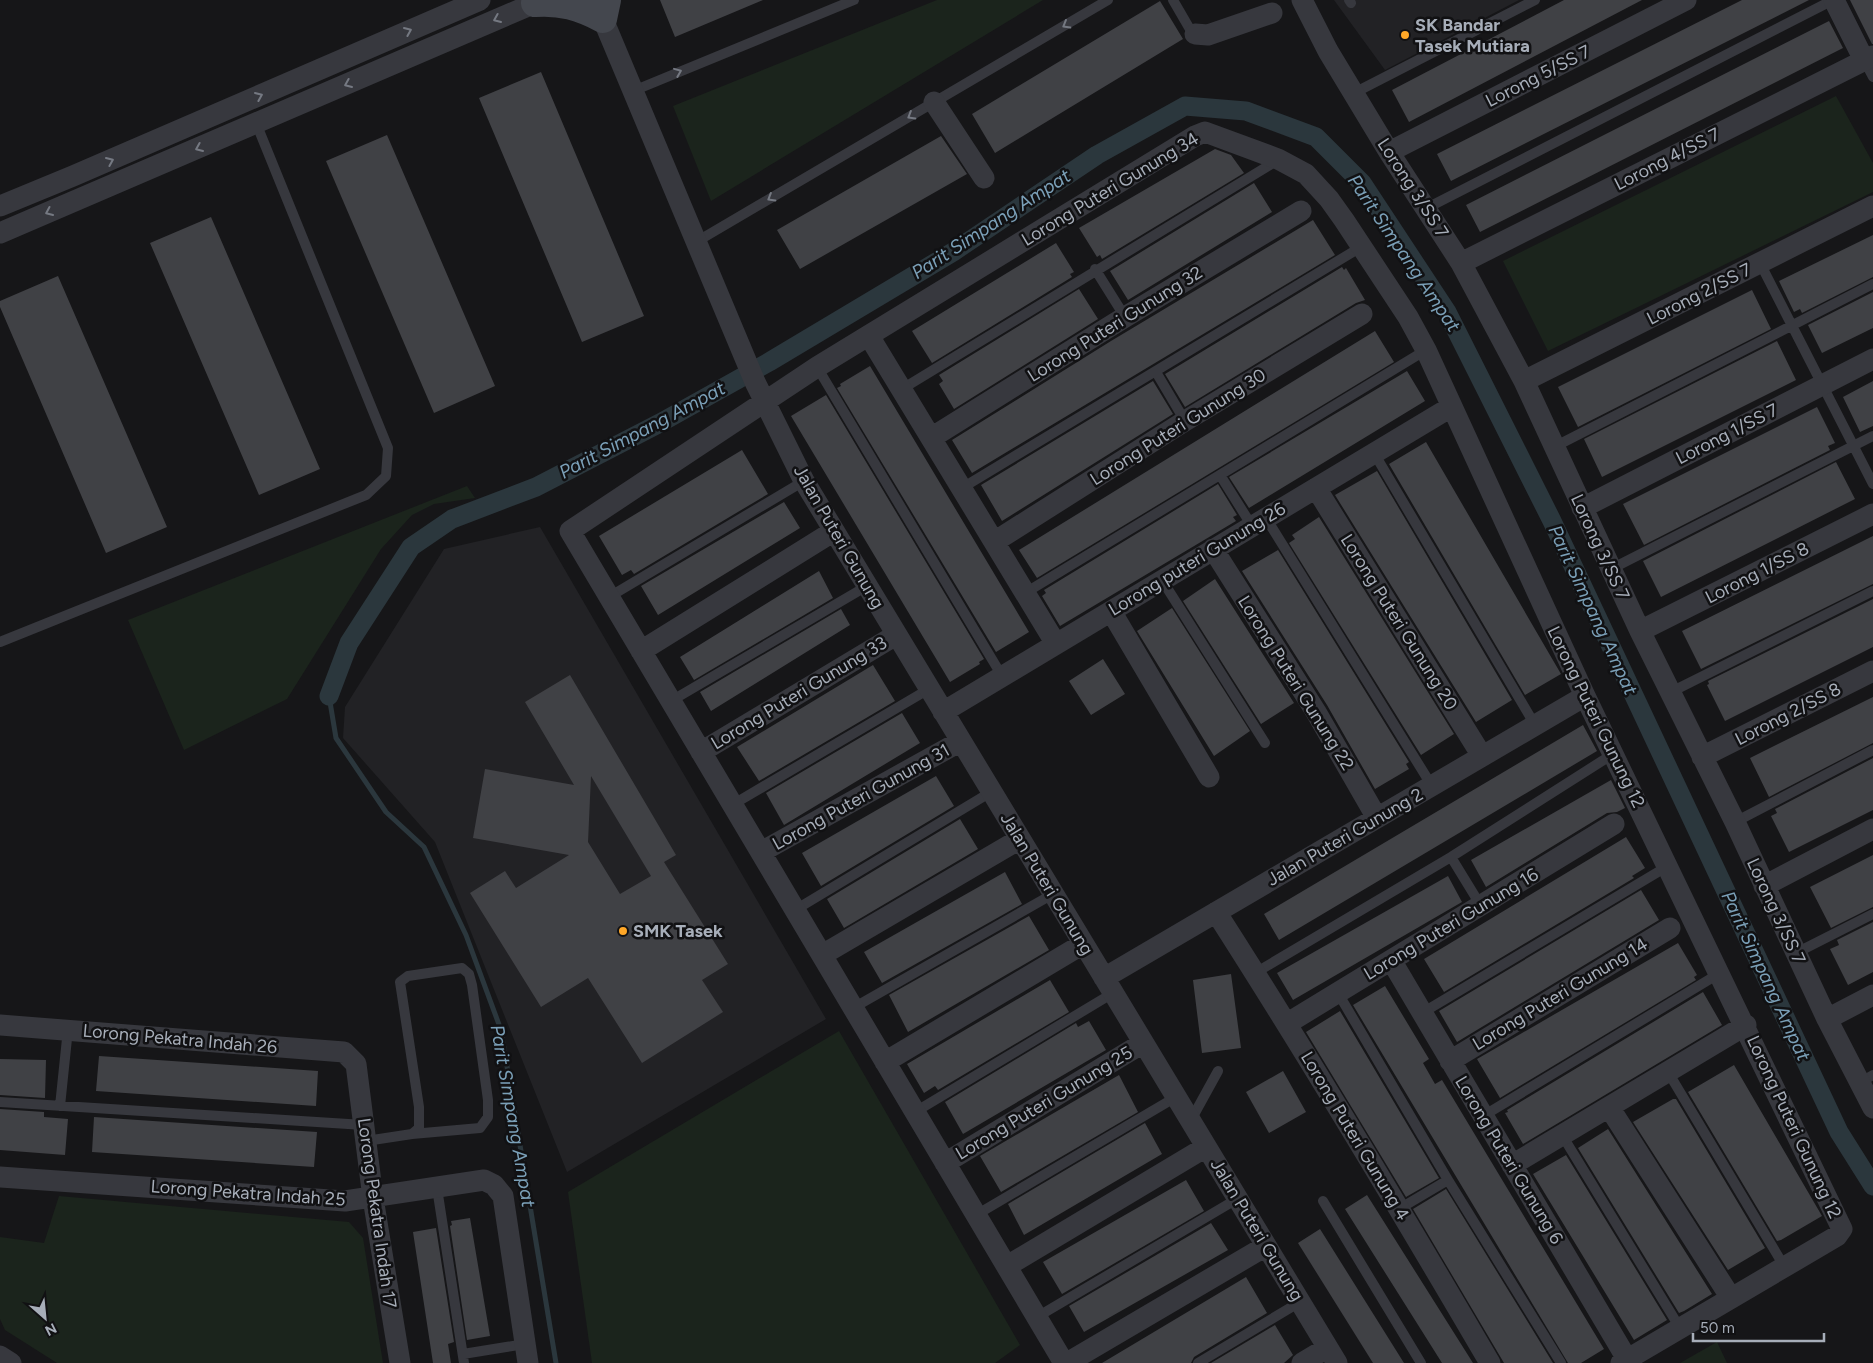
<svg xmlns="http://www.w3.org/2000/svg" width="1873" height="1363" viewBox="0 0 1873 1363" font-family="Figtree,sans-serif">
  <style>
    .built { fill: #222225 }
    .green { fill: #1b241c }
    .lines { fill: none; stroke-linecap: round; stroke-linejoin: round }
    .stream { stroke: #2b373d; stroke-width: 5 }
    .canal { stroke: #2b373d; stroke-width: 19 }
    .building { fill: #404145; fill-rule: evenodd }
    .lane { stroke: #37383e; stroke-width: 10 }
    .street { stroke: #37383e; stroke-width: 21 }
    .secondary { stroke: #44474e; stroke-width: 28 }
    .oneway { stroke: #757982 }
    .poi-dot { fill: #ffa727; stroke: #111113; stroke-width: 2 }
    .labels { text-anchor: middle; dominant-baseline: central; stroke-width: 5; stroke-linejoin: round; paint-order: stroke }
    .poi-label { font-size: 18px; font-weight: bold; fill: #a7aeb9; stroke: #111113; text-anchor: start }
    .street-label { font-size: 18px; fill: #a7aeb9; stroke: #111113 }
    .water-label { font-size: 19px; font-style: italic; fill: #7ba0b8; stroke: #111113 }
  </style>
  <rect width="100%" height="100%" fill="#161618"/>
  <path class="built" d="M1334,0H1519L1385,70Z
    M540,527L826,1019L567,1172L435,842L343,738L345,707L444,549Z"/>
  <path class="green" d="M937,0H1043L711,201L673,106Z
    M1836,96L1873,163V192L1548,351L1503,261Z
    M467,486L475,498L434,504L412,515L381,549L287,699L184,750L128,620Z
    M839,1031L1020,1345L995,1363H592L568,1192Z
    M59,1196L349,1222L363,1238L383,1363H57L5,1330L0,1319V1237L44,1243Z
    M1717,1342L1727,1363H1680Z"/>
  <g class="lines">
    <path class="stream" d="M329,696L336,738L386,812L424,847L466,935L501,1030L556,1363"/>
    <path class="canal" d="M329,696L349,643L411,547L452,519L536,487L660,423L769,362L953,252L1097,155L1185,106L1246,111L1316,137L1362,183L1447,312L1552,521L1839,1132L1873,1186"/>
  </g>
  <path class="building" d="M660,0H763L675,37Z
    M1564,0H1642L1409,122L1392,90Z
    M1742,0H1809L1451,181L1437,154Z
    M1850,0H1873V44H1872Z
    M1160,1L1183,39L995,153L972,114Z
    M1829,21L1843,48L1480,232L1466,205Z
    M541,72L644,316L582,342L479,98Z
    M387,135L495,386L434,413L326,161Z
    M941,136L967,174L800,269L777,230Z
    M1215,149L1231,155L1244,173L1102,259L1100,255L1097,257L1079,228Z
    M1254,183L1272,212L1128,300L1110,271Z
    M211,217L320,469L259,495L150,243Z
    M1313,220L1335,255L972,473L952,440L1111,341Z
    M1873,235V277L1802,313L1800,309L1794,312L1779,281Z
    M1056,243L1074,272L1070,274L1072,277L932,363L912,331Z
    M1342,267L1344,270L1346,268L1365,300L1356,303L1185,407L1165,374Z
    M58,276L167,527L106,553L0,307V301Z
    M1079,289L1098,319L954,409L939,384L943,381L939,375Z
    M1752,290L1771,329L1578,427L1558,387Z
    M1873,292V328L1822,353L1808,325Z
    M1375,331L1394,362L1037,578L1019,550Z
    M1777,341L1796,380L1602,477L1584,439Z
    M870,366L1029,632L996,652L837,388L841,386L840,384Z
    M1407,371L1425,401L1249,508L1229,477Z
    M1153,381L1173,414L1002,521L981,485Z
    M1873,381V426L1860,432L1843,397Z
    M826,395L984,659L979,662L980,664L950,682L791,416Z
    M1817,407L1835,443L1828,446L1830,450L1644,545L1623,504Z
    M1426,442L1561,674L1525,695L1389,464Z
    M742,450L768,494L634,574L631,570L622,575L599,536Z
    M1836,462L1855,499L1661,597L1643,561Z
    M1377,471L1512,700L1476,722L1335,495Z
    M1218,484L1237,515L1233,517L1236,521L1060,626L1042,596L1046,593L1044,590Z
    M784,502L800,528L658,615L641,586Z
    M1319,517L1454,734L1421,755L1289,543L1295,539L1292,535Z
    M1873,536V584L1701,669L1682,631Z
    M1278,550L1409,762L1406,764L1409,769L1375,789L1327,705L1242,571Z
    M819,571L833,598L694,680L680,657Z
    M1215,579L1294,703L1261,724L1183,601Z
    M1873,599V647L1725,721L1707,685L1709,684L1708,681Z
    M1172,608L1250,731L1214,756L1137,631Z
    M841,609L850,625L711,711L700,692Z
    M1103,659L1125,694L1091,715L1069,681Z
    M873,665L895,701L759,781L737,747Z
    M570,675L676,855L664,862L728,964L702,980L723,1012L642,1063L588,978L541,1007L470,893L505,871L516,888L569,855L473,838L485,769L574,785L525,702ZM591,776L651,876L620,894L588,842Z
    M1873,697V743L1769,797L1750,758Z
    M902,713L920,743L784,825L766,793Z
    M1583,725L1597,751L1279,940L1264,914Z
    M1873,758V810L1789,852L1771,816L1777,813L1775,809Z
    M936,776L954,806L821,886L802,853Z
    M1611,780L1625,808L1617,812L1607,813L1486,887L1471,860Z
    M960,819L978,849L844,928L827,899Z
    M1626,837L1645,868L1632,876L1634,878L1444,992L1424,959Z
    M1873,855V907L1831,928L1810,887Z
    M1005,872L1022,904L882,983L864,952Z
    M1448,876L1462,902L1293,1000L1277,973Z
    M1641,890L1659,920L1457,1042L1439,1011Z
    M1029,916L1049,950L908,1032L889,995Z
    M1873,922V972L1848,985L1830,949L1839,945L1837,940Z
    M1678,943L1697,975L1694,977L1696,980L1500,1098L1477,1059Z
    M1231,974L1241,1048L1202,1053L1193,980Z
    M1050,980L1069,1012L938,1090L935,1086L924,1093L907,1064Z
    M1385,986L1429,1059L1423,1063L1435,1084L1442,1080L1604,1349L1581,1363H1568L1353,1005Z
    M1703,992L1722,1025L1523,1144L1505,1113L1508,1112L1507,1110Z
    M1340,1011L1439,1178L1406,1197L1306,1032Z
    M1089,1021L1106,1050L963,1134L945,1102L1076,1023L1078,1027Z
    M99,1056L318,1071L316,1106L96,1091Z
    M0,1059L46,1060L45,1098L0,1095Z
    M1734,1065L1822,1216L1781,1240L1777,1241L1688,1092Z
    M1283,1071L1306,1112L1269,1133L1246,1092Z
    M1119,1075L1138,1112L1001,1192L980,1156Z
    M1673,1099H1676L1765,1248L1728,1270L1633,1122Z
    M0,1109L44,1112V1117L68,1119L65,1155L0,1150Z
    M94,1117L317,1132L314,1167L92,1152Z
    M1145,1123L1162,1154L1024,1235L1008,1204Z
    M1608,1129L1712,1294L1684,1311L1679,1313L1578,1148Z
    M1566,1155L1667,1320L1634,1340L1533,1174Z
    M1186,1180L1204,1211L1062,1294L1043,1262Z
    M1446,1189L1553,1363H1504L1413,1209Z
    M1367,1195L1473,1363H1442L1345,1209Z
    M470,1218L490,1336L467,1340L450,1226L452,1225L451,1221Z
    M1211,1223L1228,1250L1084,1332L1069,1306Z
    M436,1228L454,1342L448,1344L451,1363H433L413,1232Z
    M1320,1229L1404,1363H1373L1298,1243Z
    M1246,1277L1267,1313L1194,1357L1191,1363H1102Z
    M1275,1325L1293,1355L1284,1363H1211Z"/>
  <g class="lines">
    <path class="lane" d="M1173,0L1191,31L1195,34
      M1349,0L1351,3
      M1864,60L1873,77
      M633,91L854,0
      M1354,93L1535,0
      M1425,209L1833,0
      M696,242L1108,0
      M1760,263L1873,484
      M1095,269L1125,317
      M817,367L1002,676
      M1156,372L1185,421
      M902,389L1278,160
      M1554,447L1873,284
      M1374,453L1535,725
      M1220,475L1252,526
      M962,488L1361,247
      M1266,518L1432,786
      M1611,569L1873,436
      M1162,580L1265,743
      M1025,593L1426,350
      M609,597L804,481
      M0,642L366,495L386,476L388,448L256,123
      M1671,692L1873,591
      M671,701L867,586
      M732,805L929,689
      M1735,822L1873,750
      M1451,857L1481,906
      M795,910L991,792
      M1796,953L1873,914
      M462,968L469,974L472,985L488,1100V1117L480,1128L412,1134L419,1128V1107L400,982L408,976Z
      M1255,973L1451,857L1613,754
      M1338,993L1448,1180L1561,1363
      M853,1008L1053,894
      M1422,1013L1668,866
      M1668,1072L1784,1266
      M1859,1083L1873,1075
      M0,1102L364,1125
      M60,1106L68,1029
      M915,1112L1113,993
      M1483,1116L1720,973
      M1191,1120L1218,1071
      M1562,1135L1680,1328
      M366,1141L412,1134
      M437,1188L464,1363
      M1323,1201L1421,1363
      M1399,1209L1448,1180
      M976,1215L1176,1097
      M1037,1317L1237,1199
      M463,1354L525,1344
      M1198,1363L1300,1302"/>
    <path class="street" d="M1302,0L1328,51L1389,152L1461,263L1524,381L1640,631L1735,822L1827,1019L1873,1108
      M1834,0L1864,60
      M597,5L755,382L804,481L1337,1363
      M1195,34L1208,35L1272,13
      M934,102L984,178
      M1389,152L1686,0
      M0,206L73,176L480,0
      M0,233L542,0
      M1461,263L1873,56
      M869,336L1056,644
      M1524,381L1873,206
      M931,438L1125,317L1301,211
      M1316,488L1482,756
      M1582,508L1873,359
      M994,542L1185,421L1362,314
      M1213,549L1316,712L1377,818
      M1111,611L1209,777
      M1640,631L1873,514
      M641,651L834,531
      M943,712L1451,407
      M701,752L896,635
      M1702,757L1873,671
      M761,852L961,741
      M1764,886L1873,829
      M1216,912C1311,1060 1401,1211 1490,1363
      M822,955L1020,839
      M1391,960L1627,1359
      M1104,978L1585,696
      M1827,1019L1873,995
      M1288,1023L1614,824
      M0,1025L344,1052L356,1064L373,1198L400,1363
      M1450,1061L1670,928
      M885,1062L1083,944
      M1609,1107L1731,1298
      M945,1163L1143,1043
      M1512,1165L1746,1025
      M0,1177L345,1201L484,1180L494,1185L503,1196L528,1363
      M1007,1266L1206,1147
      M0,1356L11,1363
      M1064,1363L570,531L817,367L1195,136L1205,132L1278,159L1306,174L1329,199L1344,220L1408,317L1426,350L1585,696L1842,1229L1837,1236L1621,1363
      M1067,1363L1266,1246
      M1302,1363L1327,1348"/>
    <path class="secondary" d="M535,3C561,1 580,7 603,19L607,0"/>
  </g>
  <defs><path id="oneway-chevron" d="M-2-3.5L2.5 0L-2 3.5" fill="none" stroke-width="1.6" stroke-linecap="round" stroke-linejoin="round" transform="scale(1.25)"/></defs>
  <g class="oneway">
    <use href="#oneway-chevron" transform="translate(497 19) rotate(157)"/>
    <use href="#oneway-chevron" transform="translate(1066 25) rotate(150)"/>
    <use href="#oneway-chevron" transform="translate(408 31) rotate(-23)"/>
    <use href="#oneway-chevron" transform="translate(678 72) rotate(-22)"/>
    <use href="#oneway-chevron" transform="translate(348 84) rotate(157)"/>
    <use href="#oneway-chevron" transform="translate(259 96) rotate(-23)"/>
    <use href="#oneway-chevron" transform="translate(911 116) rotate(149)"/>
    <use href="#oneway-chevron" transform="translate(199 148) rotate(157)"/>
    <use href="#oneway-chevron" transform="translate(110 161) rotate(-23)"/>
    <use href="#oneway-chevron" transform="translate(771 198) rotate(149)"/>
    <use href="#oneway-chevron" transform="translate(49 212) rotate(156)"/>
  </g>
  <g class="poi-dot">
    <circle cx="1405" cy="35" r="5"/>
    <circle cx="623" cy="931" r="5"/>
  </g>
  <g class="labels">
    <g class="poi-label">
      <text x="1415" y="25">SK Bandar<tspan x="1415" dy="21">Tasek Mutiara</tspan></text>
      <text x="633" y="931">SMK Tasek</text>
    </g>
    <g class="street-label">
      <text transform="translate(1538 76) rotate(-27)">Lorong 5/SS 7</text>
      <text transform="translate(1667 159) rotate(-27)">Lorong 4/SS 7</text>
      <text transform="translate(1413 188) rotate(57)">Lorong 3/SS 7</text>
      <text transform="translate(1110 189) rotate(-31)">Lorong Puteri Gunung 34</text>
      <text transform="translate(1699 294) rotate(-27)">Lorong 2/SS 7</text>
      <text transform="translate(1115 324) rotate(-32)">Lorong Puteri Gunung 32</text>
      <text transform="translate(1178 427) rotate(-32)">Lorong Puteri Gunung 30</text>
      <text transform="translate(1727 434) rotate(-27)">Lorong 1/SS 7</text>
      <text transform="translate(839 537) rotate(60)">Jalan Puteri Gunung</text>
      <text transform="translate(1600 547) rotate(65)">Lorong 3/SS 7</text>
      <text transform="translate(1197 559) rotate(-31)">Lorong puteri Gunung 26</text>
      <text transform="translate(1757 573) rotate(-27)">Lorong 1/SS 8</text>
      <text transform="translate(1399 622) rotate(58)">Lorong Puteri Gunung 20</text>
      <text transform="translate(1296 683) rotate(58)">Lorong Puteri Gunung 22</text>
      <text transform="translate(799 693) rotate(-31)">Lorong Puteri Gunung 33</text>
      <text transform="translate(1788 714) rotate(-27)">Lorong 2/SS 8</text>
      <text transform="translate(1596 717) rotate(64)">Lorong Puteri Gunung 12</text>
      <text transform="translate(861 797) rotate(-29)">Lorong Puteri Gunung 31</text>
      <text transform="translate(1345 837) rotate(-30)">Jalan Puteri Gunung 2</text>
      <text transform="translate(1047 884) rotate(59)">Jalan Puteri Gunung</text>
      <text transform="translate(1776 911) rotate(65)">Lorong 3/SS 7</text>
      <text transform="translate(1451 924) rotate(-31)">Lorong Puteri Gunung 16</text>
      <text transform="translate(1560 994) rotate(-31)">Lorong Puteri Gunung 14</text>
      <text transform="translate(180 1039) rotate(5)">Lorong Pekatra Indah 26</text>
      <text transform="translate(1044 1103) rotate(-31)">Lorong Puteri Gunung 25</text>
      <text transform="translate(1794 1127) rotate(65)">Lorong Puteri Gunung 12</text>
      <text transform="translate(1355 1136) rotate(59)">Lorong Puteri Gunung 4</text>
      <text transform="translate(1509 1160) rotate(59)">Lorong Puteri Gunung 6</text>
      <text transform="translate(248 1193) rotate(4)">Lorong Pekatra Indah 25</text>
      <text transform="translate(377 1213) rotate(82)">Lorong Pekatra Indah 17</text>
      <text transform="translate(1257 1230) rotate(59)">Jalan Puteri Gunung</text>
    </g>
    <g class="water-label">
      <text transform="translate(991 224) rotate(-33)">Parit Simpang Ampat</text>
      <text transform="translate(1404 253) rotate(56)">Parit Simpang Ampat</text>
      <text transform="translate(642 430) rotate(-28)">Parit Simpang Ampat</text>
      <text transform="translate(1593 610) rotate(65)">Parit Simpang Ampat</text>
      <text transform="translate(1766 976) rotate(65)">Parit Simpang Ampat</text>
      <text transform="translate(513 1116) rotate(80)">Parit Simpang Ampat</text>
    </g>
  </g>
  <g transform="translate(45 1318) rotate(153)" stroke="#111113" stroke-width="4" paint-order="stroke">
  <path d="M0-4L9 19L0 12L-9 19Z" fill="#a7aeb9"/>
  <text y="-8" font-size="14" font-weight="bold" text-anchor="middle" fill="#a7aeb9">N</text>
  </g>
  <path d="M1693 1333v8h131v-8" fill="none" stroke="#a7aeb9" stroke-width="2.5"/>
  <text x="1700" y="1333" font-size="15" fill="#a7aeb9" stroke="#111113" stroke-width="4" paint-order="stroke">50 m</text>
</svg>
